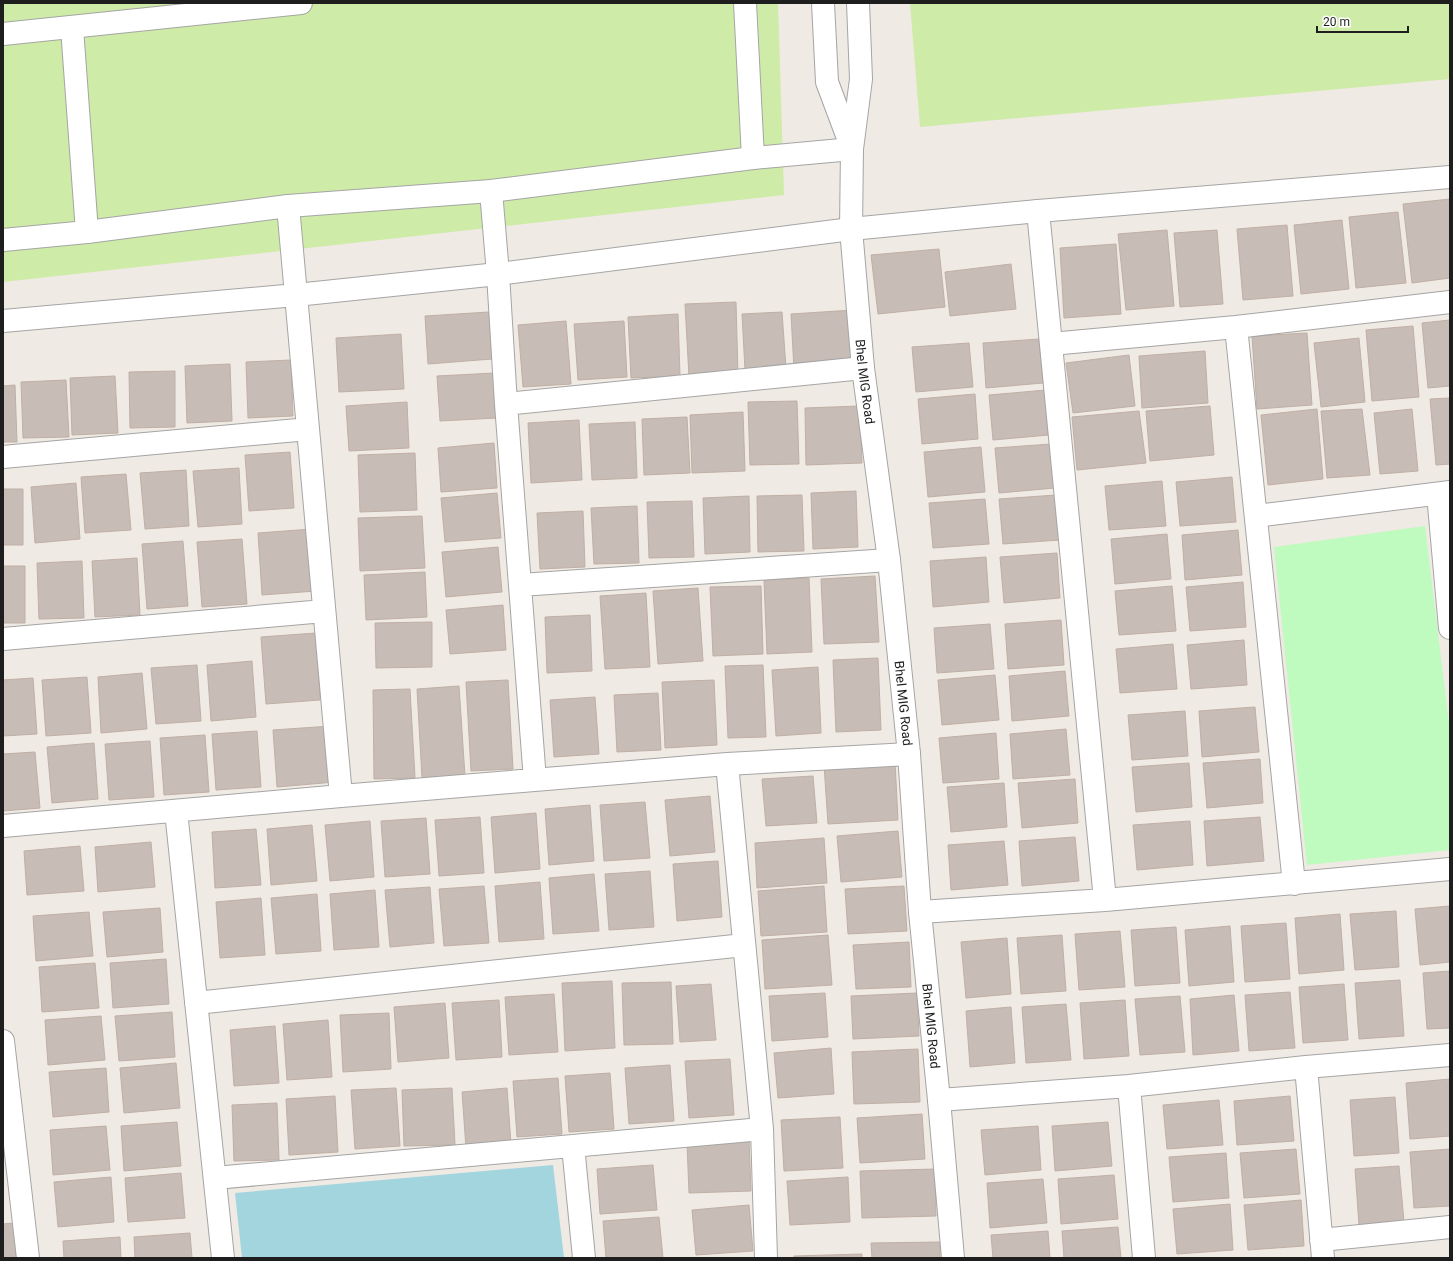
<svg xmlns="http://www.w3.org/2000/svg" width="1453" height="1261" viewBox="0 0 1453 1261" font-family="Roboto,sans-serif">
  <style>
    .grass { fill: #ceeba7 }
    .park { fill: #bffbbf }
    .water { fill: #a2d5de }
    .building { fill: #c7bcb6; stroke: #c1afa5 }
    .lines { fill: none; stroke-linecap: round; stroke-linejoin: round }
    .minor-casing { stroke: #a5a5a5; stroke-width: 24 }
    .tertiary-casing { stroke: #a5a5a5; stroke-width: 24 }
    .minor { stroke: #fff; stroke-width: 22 }
    .tertiary { stroke: #fff; stroke-width: 22 }
    .labels { text-anchor: middle; dominant-baseline: central; stroke-width: 3; stroke-linejoin: round; paint-order: stroke }
    .street-label { font-size: 13px; fill: #1e1e1e; stroke: #fff }
  </style>
  <rect width="100%" height="100%" fill="#efeae3"/>
  <path class="grass" d="M3,3H778L784,195L3,282Z
    M910,3H1450V79L920,127Z"/>
  <path class="park" d="M1425,526L1450,732V850L1307,865L1274,547Z"/>
  <path class="water" d="M553,1165L564,1258H242L235,1193Z"/>
  <path class="building" d="M1450,199V278L1412,283L1403,204Z
    M1398,212L1406,283L1356,288L1349,217Z
    M1342,220L1349,289L1301,294L1294,225Z
    M1287,225L1293,296L1243,300L1237,229Z
    M1167,230L1174,306L1126,310L1118,234Z
    M1217,230L1223,304L1180,307L1174,233Z
    M1116,244L1121,314L1064,318L1060,248Z
    M939,249L945,307L878,314L871,255Z
    M1011,264L1016,309L950,316L945,272Z
    M736,302L738,376L689,377L685,304Z
    M853,310L857,366L794,370L791,314Z
    M489,312L492,359L428,364L425,316Z
    M782,312L786,368L745,370L742,314Z
    M678,314L680,376L631,378L628,317Z
    M1450,320V386L1428,388L1422,323Z
    M566,321L571,384L523,387L518,325Z
    M624,321L627,377L578,380L574,324Z
    M1413,326L1419,397L1372,401L1366,330Z
    M1307,333L1312,405L1257,409L1252,336Z
    M401,334L404,389L339,392L336,338Z
    M1359,338L1365,402L1321,407L1314,343Z
    M1039,339L1043,383L986,388L983,343Z
    M969,343L973,387L916,392L912,347Z
    M1205,351L1208,403L1142,408L1139,356Z
    M1129,355L1135,406L1073,413L1066,363Z
    M291,360L293,416L248,418L246,362Z
    M230,364L232,421L187,423L185,366Z
    M175,371V427L130,428L129,372Z
    M494,373L497,418L440,421L437,376Z
    M115,376L118,433L72,435L70,378Z
    M66,380L69,437L23,438L21,382Z
    M15,385L17,442H3V386Z
    M1046,390L1049,435L993,440L989,395Z
    M975,394L978,439L922,444L918,399Z
    M1450,398V464L1436,465L1430,399Z
    M797,401L799,464L750,465L748,402Z
    M407,402L409,448L349,451L346,406Z
    M860,406L862,463L806,465L805,408Z
    M1210,406L1214,455L1150,461L1146,411Z
    M1317,409L1323,479L1268,485L1261,415Z
    M1362,409L1370,475L1327,478L1321,411Z
    M1412,409L1418,471L1380,474L1374,413Z
    M1139,411L1146,463L1077,470L1072,417Z
    M743,412L745,471L692,473L690,415Z
    M687,417L690,473L644,475L642,419Z
    M579,420L582,480L531,483L528,423Z
    M635,422L637,478L592,480L589,424Z
    M494,443L497,488L441,492L438,448Z
    M1051,444L1055,488L999,493L995,448Z
    M981,447L985,492L928,497L924,452Z
    M290,452L294,508L249,511L245,455Z
    M415,453L417,510L360,512L358,455Z
    M239,468L242,524L198,527L193,471Z
    M186,470L189,526L145,529L140,473Z
    M126,474L131,530L85,533L81,477Z
    M1232,477L1236,522L1180,526L1176,482Z
    M1162,481L1166,526L1109,530L1105,486Z
    M76,483L80,539L35,543L31,487Z
    M3,489H23V545H3Z
    M856,491L858,547L813,549L811,493Z
    M497,493L501,538L445,542L441,498Z
    M802,495L804,551L758,552L757,496Z
    M1056,495L1060,540L1003,544L999,499Z
    M749,496L750,552L705,554L703,498Z
    M985,499L989,544L933,548L929,503Z
    M692,501L694,557L649,558L647,502Z
    M637,506L639,563L594,564L591,508Z
    M583,511L585,567L540,569L537,513Z
    M422,516L425,568L360,571L358,518Z
    M312,529L316,591L262,595L258,533Z
    M1238,530L1242,575L1185,580L1182,535Z
    M1167,534L1171,579L1115,584L1111,539Z
    M242,539L247,604L202,607L197,542Z
    M183,541L188,606L147,609L142,544Z
    M498,547L502,592L446,597L442,552Z
    M1057,553L1060,598L1004,603L1000,557Z
    M986,557L989,602L933,607L930,561Z
    M137,558L140,615L95,617L92,561Z
    M82,561L84,618L39,619L37,563Z
    M3,566H25V623H3Z
    M425,572L427,617L366,620L364,575Z
    M875,576L879,642L824,644L821,579Z
    M809,578L812,652L767,654L764,580Z
    M1243,582L1246,627L1190,631L1186,587Z
    M761,586L763,654L713,656L710,587Z
    M1172,586L1176,631L1119,635L1115,591Z
    M698,588L703,661L658,664L653,591Z
    M646,593L650,667L605,669L600,596Z
    M503,605L506,650L450,654L446,610Z
    M590,615L592,671L547,673L545,617Z
    M1061,620L1064,665L1008,669L1005,624Z
    M432,622V667L376,668L375,623Z
    M990,624L994,669L937,673L934,628Z
    M316,633L320,700L266,704L261,637Z
    M1244,640L1247,685L1191,689L1187,645Z
    M1173,644L1177,689L1120,693L1116,649Z
    M878,658L881,730L836,732L833,660Z
    M252,661L256,717L211,721L207,665Z
    M197,665L201,721L156,724L151,668Z
    M763,665L766,737L728,738L725,666Z
    M818,667L821,733L776,736L772,670Z
    M1065,671L1069,716L1012,721L1009,676Z
    M142,673L147,729L101,733L98,677Z
    M995,675L999,720L942,725L938,680Z
    M87,677L91,733L46,736L42,680Z
    M33,678L37,734L3,736V680Z
    M508,680L513,769L471,771L466,682Z
    M714,680L717,745L665,748L662,682Z
    M459,686L465,776L422,778L417,689Z
    M410,689L415,778L374,779L373,690Z
    M658,693L661,750L617,752L614,695Z
    M595,697L599,754L554,757L550,700Z
    M1255,707L1259,752L1202,757L1199,711Z
    M1185,711L1188,756L1132,760L1128,715Z
    M331,726L335,782L277,787L273,730Z
    M1066,729L1070,775L1013,779L1010,734Z
    M257,731L261,787L216,790L212,734Z
    M996,733L999,779L943,783L939,738Z
    M205,735L209,792L164,795L160,738Z
    M150,741L154,797L109,800L105,744Z
    M94,743L98,799L52,803L47,747Z
    M35,752L40,808L3,811V754Z
    M1260,759L1263,803L1207,808L1203,763Z
    M895,761L898,820L828,824L824,765Z
    M1189,763L1192,807L1136,812L1132,767Z
    M813,776L817,823L766,826L762,779Z
    M1075,779L1078,823L1022,828L1018,783Z
    M1004,783L1007,827L951,832L947,787Z
    M710,796L715,852L670,856L665,800Z
    M645,802L650,858L604,861L600,805Z
    M590,805L594,861L549,865L545,809Z
    M536,813L540,869L495,873L491,817Z
    M480,817L484,873L439,876L435,820Z
    M1260,817L1264,861L1207,866L1204,821Z
    M426,818L430,874L385,877L381,821Z
    M370,821L374,877L330,881L325,825Z
    M1190,821L1193,865L1137,870L1133,825Z
    M312,825L317,881L271,885L267,829Z
    M256,829L261,885L215,888L212,832Z
    M898,831L902,877L841,882L837,836Z
    M1075,837L1079,881L1022,886L1019,841Z
    M824,838L827,883L757,888L755,843Z
    M1004,841L1008,885L951,890L948,845Z
    M151,842L155,887L98,892L95,847Z
    M80,846L84,891L27,895L24,851Z
    M718,861L722,917L677,921L673,864Z
    M650,871L654,927L609,930L605,874Z
    M594,874L599,931L553,934L549,878Z
    M540,882L544,939L499,942L495,886Z
    M484,886L489,943L444,946L439,889Z
    M824,886L827,932L761,936L758,891Z
    M904,886L907,931L848,934L845,889Z
    M430,887L434,943L390,947L385,890Z
    M375,890L379,947L334,950L330,894Z
    M317,894L321,951L276,954L271,898Z
    M261,898L265,955L220,958L216,902Z
    M1450,906V962L1420,965L1415,909Z
    M160,908L163,952L107,957L103,912Z
    M1396,911L1399,967L1355,970L1350,914Z
    M89,912L93,956L36,961L33,916Z
    M1340,914L1344,970L1299,974L1295,918Z
    M1286,923L1290,979L1245,982L1241,926Z
    M1230,926L1234,982L1189,986L1185,930Z
    M1176,927L1180,983L1135,986L1131,930Z
    M1120,931L1125,987L1079,990L1075,934Z
    M828,935L832,985L765,989L762,940Z
    M1062,935L1066,991L1021,994L1017,938Z
    M1007,938L1011,994L966,998L961,942Z
    M909,942L911,987L856,989L853,945Z
    M166,959L169,1004L113,1008L110,963Z
    M95,963L99,1008L42,1012L39,967Z
    M1450,971V1028L1427,1029L1423,973Z
    M1400,980L1404,1036L1359,1039L1355,983Z
    M612,981L615,1048L565,1051L562,983Z
    M671,982L673,1044L624,1045L622,983Z
    M711,984L716,1040L680,1042L676,986Z
    M1344,984L1348,1040L1303,1043L1299,987Z
    M1290,992L1295,1048L1249,1051L1245,995Z
    M825,993L828,1037L772,1041L769,996Z
    M917,993L919,1036L853,1039L851,996Z
    M554,994L558,1052L509,1055L505,997Z
    M1234,995L1239,1051L1193,1055L1190,999Z
    M1180,996L1185,1052L1140,1055L1135,999Z
    M499,1000L502,1057L456,1060L452,1003Z
    M1125,1000L1129,1056L1084,1059L1080,1003Z
    M445,1003L449,1058L398,1062L394,1007Z
    M1066,1004L1071,1060L1026,1063L1022,1007Z
    M1011,1007L1015,1063L970,1067L966,1011Z
    M172,1012L175,1057L119,1061L115,1016Z
    M389,1013L391,1069L343,1072L340,1015Z
    M101,1016L105,1060L48,1065L45,1020Z
    M328,1020L332,1077L287,1080L283,1024Z
    M275,1026L279,1083L234,1086L230,1030Z
    M831,1048L834,1094L778,1098L774,1053Z
    M918,1049L920,1102L854,1104L852,1052Z
    M730,1059L734,1115L689,1118L685,1061Z
    M176,1063L180,1108L124,1113L120,1068Z
    M670,1065L674,1121L629,1124L625,1068Z
    M106,1068L109,1112L53,1117L49,1072Z
    M610,1073L614,1129L569,1132L565,1076Z
    M558,1078L562,1134L517,1137L513,1081Z
    M1450,1079V1136L1410,1139L1406,1083Z
    M396,1088L400,1146L355,1149L351,1090Z
    M452,1088L455,1145L404,1146L402,1090Z
    M507,1088L511,1144L466,1148L462,1092Z
    M335,1096L338,1152L289,1155L286,1099Z
    M1290,1096L1294,1141L1237,1145L1234,1101Z
    M1395,1097L1399,1153L1354,1156L1350,1100Z
    M1219,1100L1223,1145L1167,1149L1163,1105Z
    M277,1103L279,1160L234,1161L232,1105Z
    M922,1114L925,1159L860,1163L857,1118Z
    M840,1117L843,1168L784,1171L781,1120Z
    M177,1122L181,1166L124,1171L121,1126Z
    M1108,1122L1112,1166L1055,1171L1052,1126Z
    M106,1126L110,1170L53,1175L50,1130Z
    M1038,1126L1041,1170L985,1175L981,1130Z
    M749,1140L751,1191L689,1193L687,1143Z
    M1296,1149L1300,1194L1244,1198L1240,1153Z
    M1450,1149V1206L1414,1208L1410,1152Z
    M1226,1153L1229,1198L1173,1202L1169,1157Z
    M653,1165L657,1210L600,1214L597,1169Z
    M1399,1166L1404,1222L1359,1225L1355,1169Z
    M935,1169L936,1216L862,1218L860,1171Z
    M181,1173L185,1218L128,1222L125,1178Z
    M1114,1175L1118,1219L1061,1224L1058,1179Z
    M111,1177L114,1222L58,1227L54,1182Z
    M848,1177L850,1222L790,1225L787,1181Z
    M1043,1179L1047,1223L990,1228L987,1183Z
    M1301,1200L1304,1246L1248,1250L1244,1205Z
    M1230,1204L1233,1250L1177,1254L1173,1209Z
    M749,1205L753,1251L696,1255L692,1210Z
    M659,1217L663,1258H606L603,1221Z
    M14,1223L16,1258H3V1224Z
    M1118,1227L1121,1258H1064L1062,1231Z
    M1048,1231L1050,1258H993L991,1235Z
    M190,1233L192,1258H135L134,1237Z
    M120,1237L121,1258H64L63,1241Z
    M940,1242V1258H872L871,1243Z
    M862,1254V1258H794V1256Z"/>
  <g class="lines">
    <defs>
      <path id="minor" d="M745,3L753,158
        M72,28L87,232
        M3,34L301,3
        M491,191L498,274L506,404L535,780
        M288,206L341,796
        M1038,211L1105,900
        M3,321L296,295L498,274L851,229
        M1236,327L1294,884
        M1051,344L1236,327L1450,302
        M506,404L863,368
        M3,457L308,429
        M1438,494L1450,628
        M1256,516L1450,492
        M520,585L889,560
        M3,639L324,611
        M727,764L762,1129L766,1258
        M176,811L223,1258
        M3,826L341,796L727,764L909,754
        M920,912L1105,900L1450,869
        M196,1003L744,945
        M3,1041L28,1258
        M1306,1067L1323,1258
        M1129,1086L1144,1258
        M939,1100L1129,1086L1306,1067L1450,1055
        M573,1146L584,1258
        M215,1178L762,1129
        M1321,1240L1450,1227"/>
      <g id="tertiary">
        <path d="M823,3L827,82L851,146"/>
        <path id="s1" d="M858,3L861,79L852,149L851,229L863,368L889,560L909,754L920,912L939,1100L953,1258"/>
        <path d="M851,229L1038,211L1450,177"/>
        <path d="M3,240L87,232L288,206L491,191L753,158L852,149"/>
      </g>
    </defs>
    <use href="#minor" class="minor-casing"/>
    <use href="#tertiary" class="tertiary-casing"/>
    <use href="#minor" class="minor"/>
    <use href="#tertiary" class="tertiary"/>
  </g>
  <g class="labels">
    <g class="street-label">
      <text stroke="none"><textPath href="#s1" startOffset="380">Bhel MIG Road</textPath></text>
      <text stroke="none"><textPath href="#s1" startOffset="704">Bhel MIG Road</textPath></text>
      <text stroke="none"><textPath href="#s1" startOffset="1028">Bhel MIG Road</textPath></text>
    </g>
  </g>
  <rect width="1453" height="1261" fill="none" stroke="#1e1e1e" stroke-width="8"/>
  <path d="M1317 26v6h91v-6" fill="none" stroke="#1e1e1e" stroke-width="2"/>
  <text x="1323" y="26" font-size="12" fill="#1e1e1e" stroke="#ffffff" stroke-width="3" paint-order="stroke">20 m</text>
</svg>
